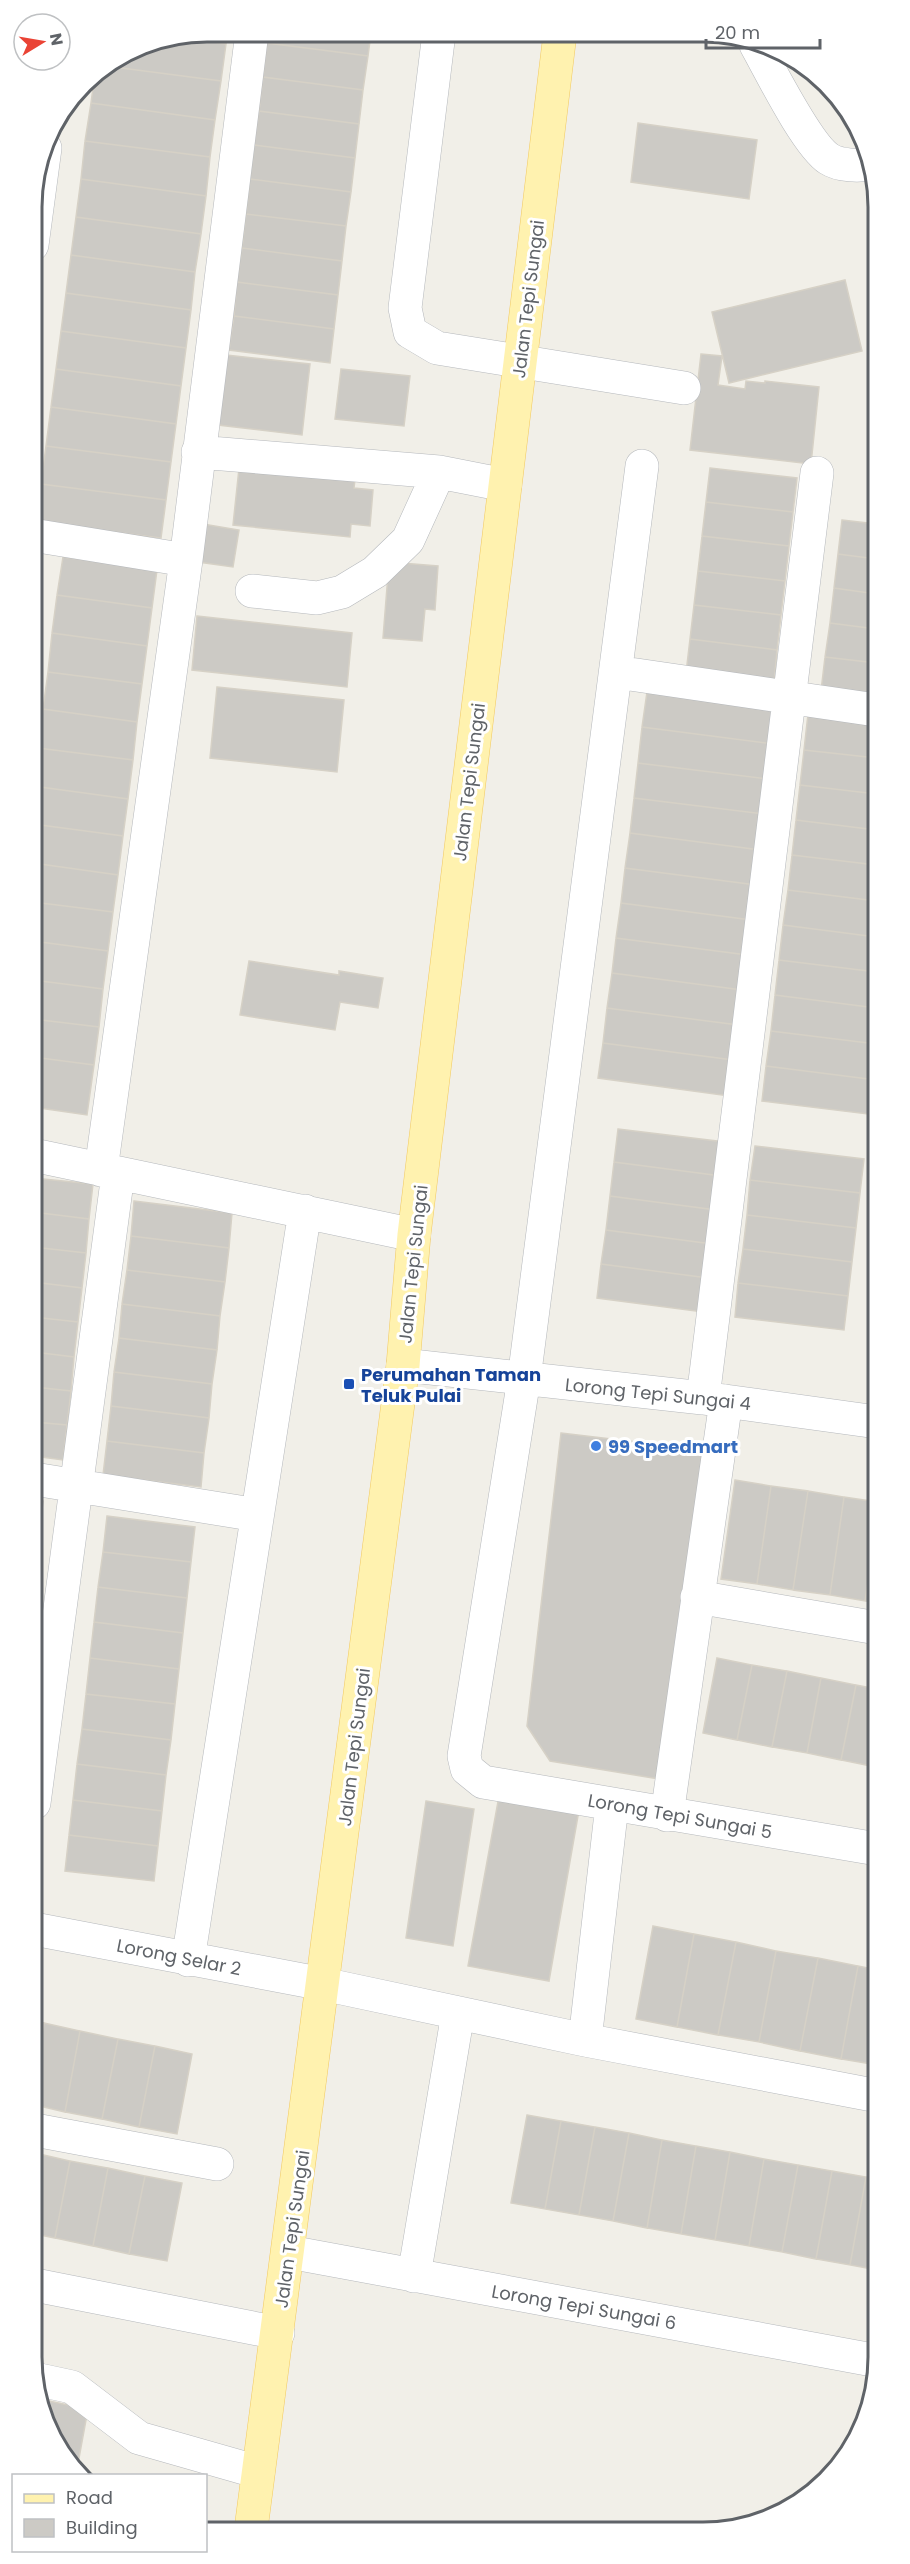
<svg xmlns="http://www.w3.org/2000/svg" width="910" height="2564" viewBox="0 0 910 2564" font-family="Poppins,sans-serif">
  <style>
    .building { fill: #cccac5; stroke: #d6d1c6; stroke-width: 1.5 }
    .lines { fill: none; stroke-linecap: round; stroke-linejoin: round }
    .minor-casing { stroke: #b5b8bc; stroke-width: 34 }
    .major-casing { stroke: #f2c960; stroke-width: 34 }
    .minor { stroke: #fff; stroke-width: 33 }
    .major { stroke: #fff2af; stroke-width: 33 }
    .transit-dot { fill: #1a4fb4; stroke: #fff; stroke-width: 2 }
    .shop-dot { fill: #3f7fe0; stroke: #fff; stroke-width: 2 }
    .labels { text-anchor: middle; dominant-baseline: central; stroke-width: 6; stroke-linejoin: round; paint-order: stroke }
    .street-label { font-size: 18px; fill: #5f6368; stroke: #fff }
    .transit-label { font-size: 18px; font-weight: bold; fill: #164399; stroke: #fff; text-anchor: start }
    .shop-label { font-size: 18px; font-weight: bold; fill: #366cbe; stroke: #fff; text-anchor: start }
    .rim { fill: none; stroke: #5f6368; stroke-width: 3 }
  </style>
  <rect width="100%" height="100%" fill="#f1efe8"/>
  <path class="building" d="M207,32H227L226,44L178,37Z
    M268,32L371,33L368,56L267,43Z
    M178,37L226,44L221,81L106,66L140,45Z
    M267,43L368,56L363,90L263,77Z
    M106,66L221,81L215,120L91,103L95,73Z
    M263,77L363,90L359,124L259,111Z
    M91,103L215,120L210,157L85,141Z
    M259,111L359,124L355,158L254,145Z
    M638,123L757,140L749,199L631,182Z
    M85,141L210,157L206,196L81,179Z
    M254,145L355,158L351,192L250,179Z
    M81,179L206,196L201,234L76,217Z
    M250,179L351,192L346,226L246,214Z
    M246,214L346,226L342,261L242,248Z
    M76,217L201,234L195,272L71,255Z
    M242,248L342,261L338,295L237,282Z
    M71,255L195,272L191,310L66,293Z
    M845,280L862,351L729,383L712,312Z
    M237,282L338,295L334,329L234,316Z
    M66,293L191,310L186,348L61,331Z
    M234,316L334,329L330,363L229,350Z
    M61,331L186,348L181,386L56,369Z
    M701,354L722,356L718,385L745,389L746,381L765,383V381L819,387L811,464L690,450Z
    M226,355L310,364L302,435L218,425Z
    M56,369L181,386L176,424L51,407Z
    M341,369L410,376L404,426L335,419Z
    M51,407L176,424L171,462L46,446Z
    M46,446L171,462L166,500L41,484Z
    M240,459L356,471L354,488L373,490L370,526L351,524L350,537L233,525Z
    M710,468L797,478L793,512L706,502Z
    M41,484L166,500L161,538L36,522Z
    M706,502L793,512L789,546L702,536Z
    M842,520L876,524V559L838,554Z
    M197,523L239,530L233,567L191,561Z
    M702,536L789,546L785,581L698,571Z
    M838,554L876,559V594L834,588Z
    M63,557L157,570L152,608L57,595Z
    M389,562L438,566L435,610L425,609L422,641L383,638Z
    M698,571L785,581L781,615L694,605Z
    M834,588L876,594V629L830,623Z
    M57,595L152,608L147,646L52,633Z
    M694,605L781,615L777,650L690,639Z
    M197,616L352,633L347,687L192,670Z
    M830,623L876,629V663L825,657Z
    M52,633L147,646L142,684L48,672Z
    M690,639L777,650L774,684L686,673Z
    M825,657L876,663V698L821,691Z
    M48,672L142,684L137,722L43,709Z
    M217,687L344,700L337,772L210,758Z
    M647,692L777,709L773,744L642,727Z
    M43,709L137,722L133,760L38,748Z
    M808,714L876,722V758L804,750Z
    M642,727L773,744L769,779L638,763Z
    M38,748L133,760L128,799L33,786Z
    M804,750L876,758V794L800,785Z
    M638,763L769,779L764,814L634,798Z
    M800,785L876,794V830L796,820Z
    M33,786L128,799L123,836L33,824Z
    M634,798L764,814L760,850L630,833Z
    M796,820L876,830V865L792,855Z
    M33,824L123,836L118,875L33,863Z
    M630,833L760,850L756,885L625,868Z
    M792,855L876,865V901L788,890Z
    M33,863L118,875L113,912L33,902Z
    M625,868L756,885L751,920L621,903Z
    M788,890L876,901V937L783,925Z
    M33,902L113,912L108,951L33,941Z
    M621,903L751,920L747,955L616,938Z
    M783,925L876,937V972L779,960Z
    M616,938L747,955L742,990L612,973Z
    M33,941L108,951L103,989L33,980Z
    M779,960L876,972V1008L775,995Z
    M249,961L339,975V971L383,978L378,1008L340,1002L335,1030L240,1015Z
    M612,973L742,990L738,1025L607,1008Z
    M33,980L103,989L99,1027L33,1019Z
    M775,995L876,1008V1044L771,1031Z
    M607,1008L738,1025L733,1060L603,1043Z
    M33,1019L99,1027L94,1065L33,1057Z
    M771,1031L876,1044V1080L766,1066Z
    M603,1043L733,1060L729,1096L598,1078Z
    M33,1057L94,1065L87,1115L33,1107Z
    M766,1066L876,1080V1115L762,1101Z
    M618,1129L725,1142L721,1176L614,1162Z
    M755,1146L864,1159L860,1193L750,1180Z
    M614,1162L721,1176L716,1210L610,1196Z
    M33,1178L93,1184L89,1219L33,1212Z
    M750,1180L860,1193L856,1228L747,1215Z
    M610,1196L716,1210L712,1244L606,1230Z
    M134,1201L232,1213L229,1248L131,1236Z
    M33,1212L89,1219L86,1253L33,1247Z
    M747,1215L856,1228L852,1262L743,1249Z
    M606,1230L712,1244L708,1278L601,1264Z
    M131,1236L229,1248L225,1282L127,1270Z
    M33,1247L86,1253L82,1288L33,1282Z
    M743,1249L852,1262L848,1296L738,1283Z
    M601,1264L708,1278L703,1312L597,1298Z
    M127,1270L225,1282L220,1316L122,1304Z
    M33,1282L82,1288L78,1322L33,1317Z
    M738,1283L848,1296L844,1330L735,1317Z
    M122,1304L220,1316L217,1350L119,1338Z
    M33,1317L78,1322L74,1357L34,1352Z
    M119,1338L217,1350L212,1384L114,1372Z
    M34,1352L74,1357L71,1391L34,1387Z
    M114,1372L212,1384L209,1418L111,1406Z
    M34,1387L71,1391L67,1425L34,1422Z
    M111,1406L209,1418L204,1453L107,1441Z
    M34,1422L67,1425L63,1460L34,1456Z
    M561,1433L703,1450L665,1780L550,1761L527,1726Z
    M107,1441L204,1453L201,1487L103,1475Z
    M735,1480L771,1486L757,1584L721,1579Z
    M771,1486L808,1491L793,1590L757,1584Z
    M808,1491L844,1497L830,1595L793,1590Z
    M844,1497L877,1502V1524L865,1601L830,1595Z
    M34,1499L43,1501L39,1535L34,1534Z
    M107,1516L195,1527L191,1562L103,1552Z
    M877,1524V1603L865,1601Z
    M34,1534L39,1535L34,1570Z
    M103,1552L191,1562L187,1598L98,1587Z
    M98,1587L187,1598L183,1633L94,1622Z
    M94,1622L183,1633L179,1669L90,1658Z
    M90,1658L179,1669L175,1704L86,1694Z
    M717,1658L752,1665L737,1740L703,1733Z
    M752,1665L787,1671L772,1747L737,1740Z
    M787,1671L821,1678L807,1753L772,1747Z
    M821,1678L856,1685L841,1760L807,1753Z
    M856,1685L877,1689L876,1767L841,1760Z
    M86,1694L175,1704L171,1740L82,1729Z
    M82,1729L171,1740L166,1775L77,1764Z
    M77,1764L166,1775L162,1811L73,1800Z
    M499,1796L579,1810L549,1981L468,1966Z
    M73,1800L162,1811L158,1846L69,1835Z
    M426,1801L474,1809L453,1946L406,1938Z
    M69,1835L158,1846L154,1881L65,1871Z
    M653,1926L694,1934L677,2027L636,2019Z
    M694,1934L736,1942L718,2035L677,2027Z
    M736,1942L776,1951L759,2042L718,2035Z
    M776,1951L818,1958L800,2051L759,2042Z
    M818,1958L858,1966L841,2059L800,2051Z
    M858,1966L878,1970V2065L841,2059Z
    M34,2022L44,2023L35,2068Z
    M44,2023L80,2031L65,2112L35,2105V2068Z
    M80,2031L118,2039L102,2119L65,2112Z
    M118,2039L155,2046L139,2127L102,2119Z
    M155,2046L192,2054L177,2134L139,2127Z
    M527,2115L561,2121L545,2209L511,2203Z
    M561,2121L595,2127L579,2215L545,2209Z
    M595,2127L629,2133L613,2221L579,2215Z
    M629,2133L662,2140L647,2228L613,2221Z
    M662,2140L696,2146L681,2234L647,2228Z
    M696,2146L730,2152L715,2240L681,2234Z
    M730,2152L764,2159L749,2246L715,2240Z
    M35,2153L70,2161L55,2238L35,2234Z
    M764,2159L798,2165L782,2252L749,2246Z
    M70,2161L108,2168L93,2246L55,2238Z
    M798,2165L832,2171L816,2259L782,2252Z
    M108,2168L145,2176L129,2254L93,2246Z
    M832,2171L866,2177L850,2265L816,2259Z
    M145,2176L182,2183L167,2261L129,2254Z
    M866,2177L878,2179V2270L850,2265Z
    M39,2399L88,2409L77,2469Z"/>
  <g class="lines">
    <defs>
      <path id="minor" d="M439,33L405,308L410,332L437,348L684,388
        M756,45C770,70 807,145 829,159C840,166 859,166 871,164
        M32,245L45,148
        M198,452L439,472L505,485
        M642,466L524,1379L464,1756L467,1769L483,1782L877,1849
        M32,535L186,560
        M252,591L317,598L342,592L375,572L408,540L439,472
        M616,672L876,710
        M33,1155L414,1235
        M101,1170L186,560L252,32
        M403,1365L703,1398L877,1422
        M703,1398L817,473
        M34,1479L257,1515
        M697,1597L877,1628
        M34,1803L118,1174
        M667,1815L726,1401
        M34,1929L323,1984L585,2040L878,2096
        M188,1960L305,1211
        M585,2040L612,1805
        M35,2130L217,2164
        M289,2252L878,2361
        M414,2276L458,2013
        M35,2285L278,2333
        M35,2379L72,2387L139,2438L258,2472"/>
      <path id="major" d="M251,2529L403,1365L414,1235L560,34"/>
    </defs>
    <use href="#minor" class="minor-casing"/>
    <use href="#major" class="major-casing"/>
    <use href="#minor" class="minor"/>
    <use href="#major" class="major"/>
  </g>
  <rect class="transit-dot" x="343" y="1378" width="12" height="12" rx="3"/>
  <circle class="shop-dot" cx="596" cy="1446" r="6"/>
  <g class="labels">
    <g class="street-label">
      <text transform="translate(528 299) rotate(-83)">Jalan Tepi Sungai</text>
      <text transform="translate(469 782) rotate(-83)">Jalan Tepi Sungai</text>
      <text transform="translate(413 1264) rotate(-84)">Jalan Tepi Sungai</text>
      <text transform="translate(658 1394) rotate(6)">Lorong Tepi Sungai 4</text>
      <text transform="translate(354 1747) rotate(-83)">Jalan Tepi Sungai</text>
      <text transform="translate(680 1816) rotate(10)">Lorong Tepi Sungai 5</text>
      <text transform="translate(179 1957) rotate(11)">Lorong Selar 2</text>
      <text transform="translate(292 2229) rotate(-82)">Jalan Tepi Sungai</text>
      <text transform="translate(584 2307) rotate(10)">Lorong Tepi Sungai 6</text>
    </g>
    <g class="transit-label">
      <text x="361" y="1374">Perumahan Taman<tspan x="361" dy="21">Teluk Pulai</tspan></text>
    </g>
    <g class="shop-label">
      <text x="608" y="1446">99 Speedmart</text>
    </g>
  </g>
  <path d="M0 0H910V2564H0ZM207 42H703A165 165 0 0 1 868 207V2357A165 165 0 0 1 703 2522H207A165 165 0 0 1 42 2357V207A165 165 0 0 1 207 42Z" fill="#fff" fill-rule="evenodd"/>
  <path class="rim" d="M207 42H703A165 165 0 0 1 868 207V2357A165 165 0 0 1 703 2522H207A165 165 0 0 1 42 2357V207A165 165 0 0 1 207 42Z"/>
  <rect x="12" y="2474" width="195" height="78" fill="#ffffff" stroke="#bfc1c3" stroke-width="1.5"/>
  <rect x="24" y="2494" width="30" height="9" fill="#fff2af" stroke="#bfc1c3" stroke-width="1.5"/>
  <text x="66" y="2504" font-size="18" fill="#5f6368">Road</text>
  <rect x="24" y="2519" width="30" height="18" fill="#cccac5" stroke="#bfc1c3" stroke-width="1.5"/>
  <text x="66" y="2534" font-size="18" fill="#5f6368">Building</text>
  <g transform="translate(42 42) rotate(79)"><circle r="28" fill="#ffffff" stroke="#bfc1c3" stroke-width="1.5"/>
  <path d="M0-4.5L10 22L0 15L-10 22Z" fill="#ea4335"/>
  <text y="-9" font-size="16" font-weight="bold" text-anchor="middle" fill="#5f6368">N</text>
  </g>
  <path d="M706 39v9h114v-9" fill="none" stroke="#5f6368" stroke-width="3"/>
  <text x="715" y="39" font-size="18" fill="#5f6368" stroke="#ffffff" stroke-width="4.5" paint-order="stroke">20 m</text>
</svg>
